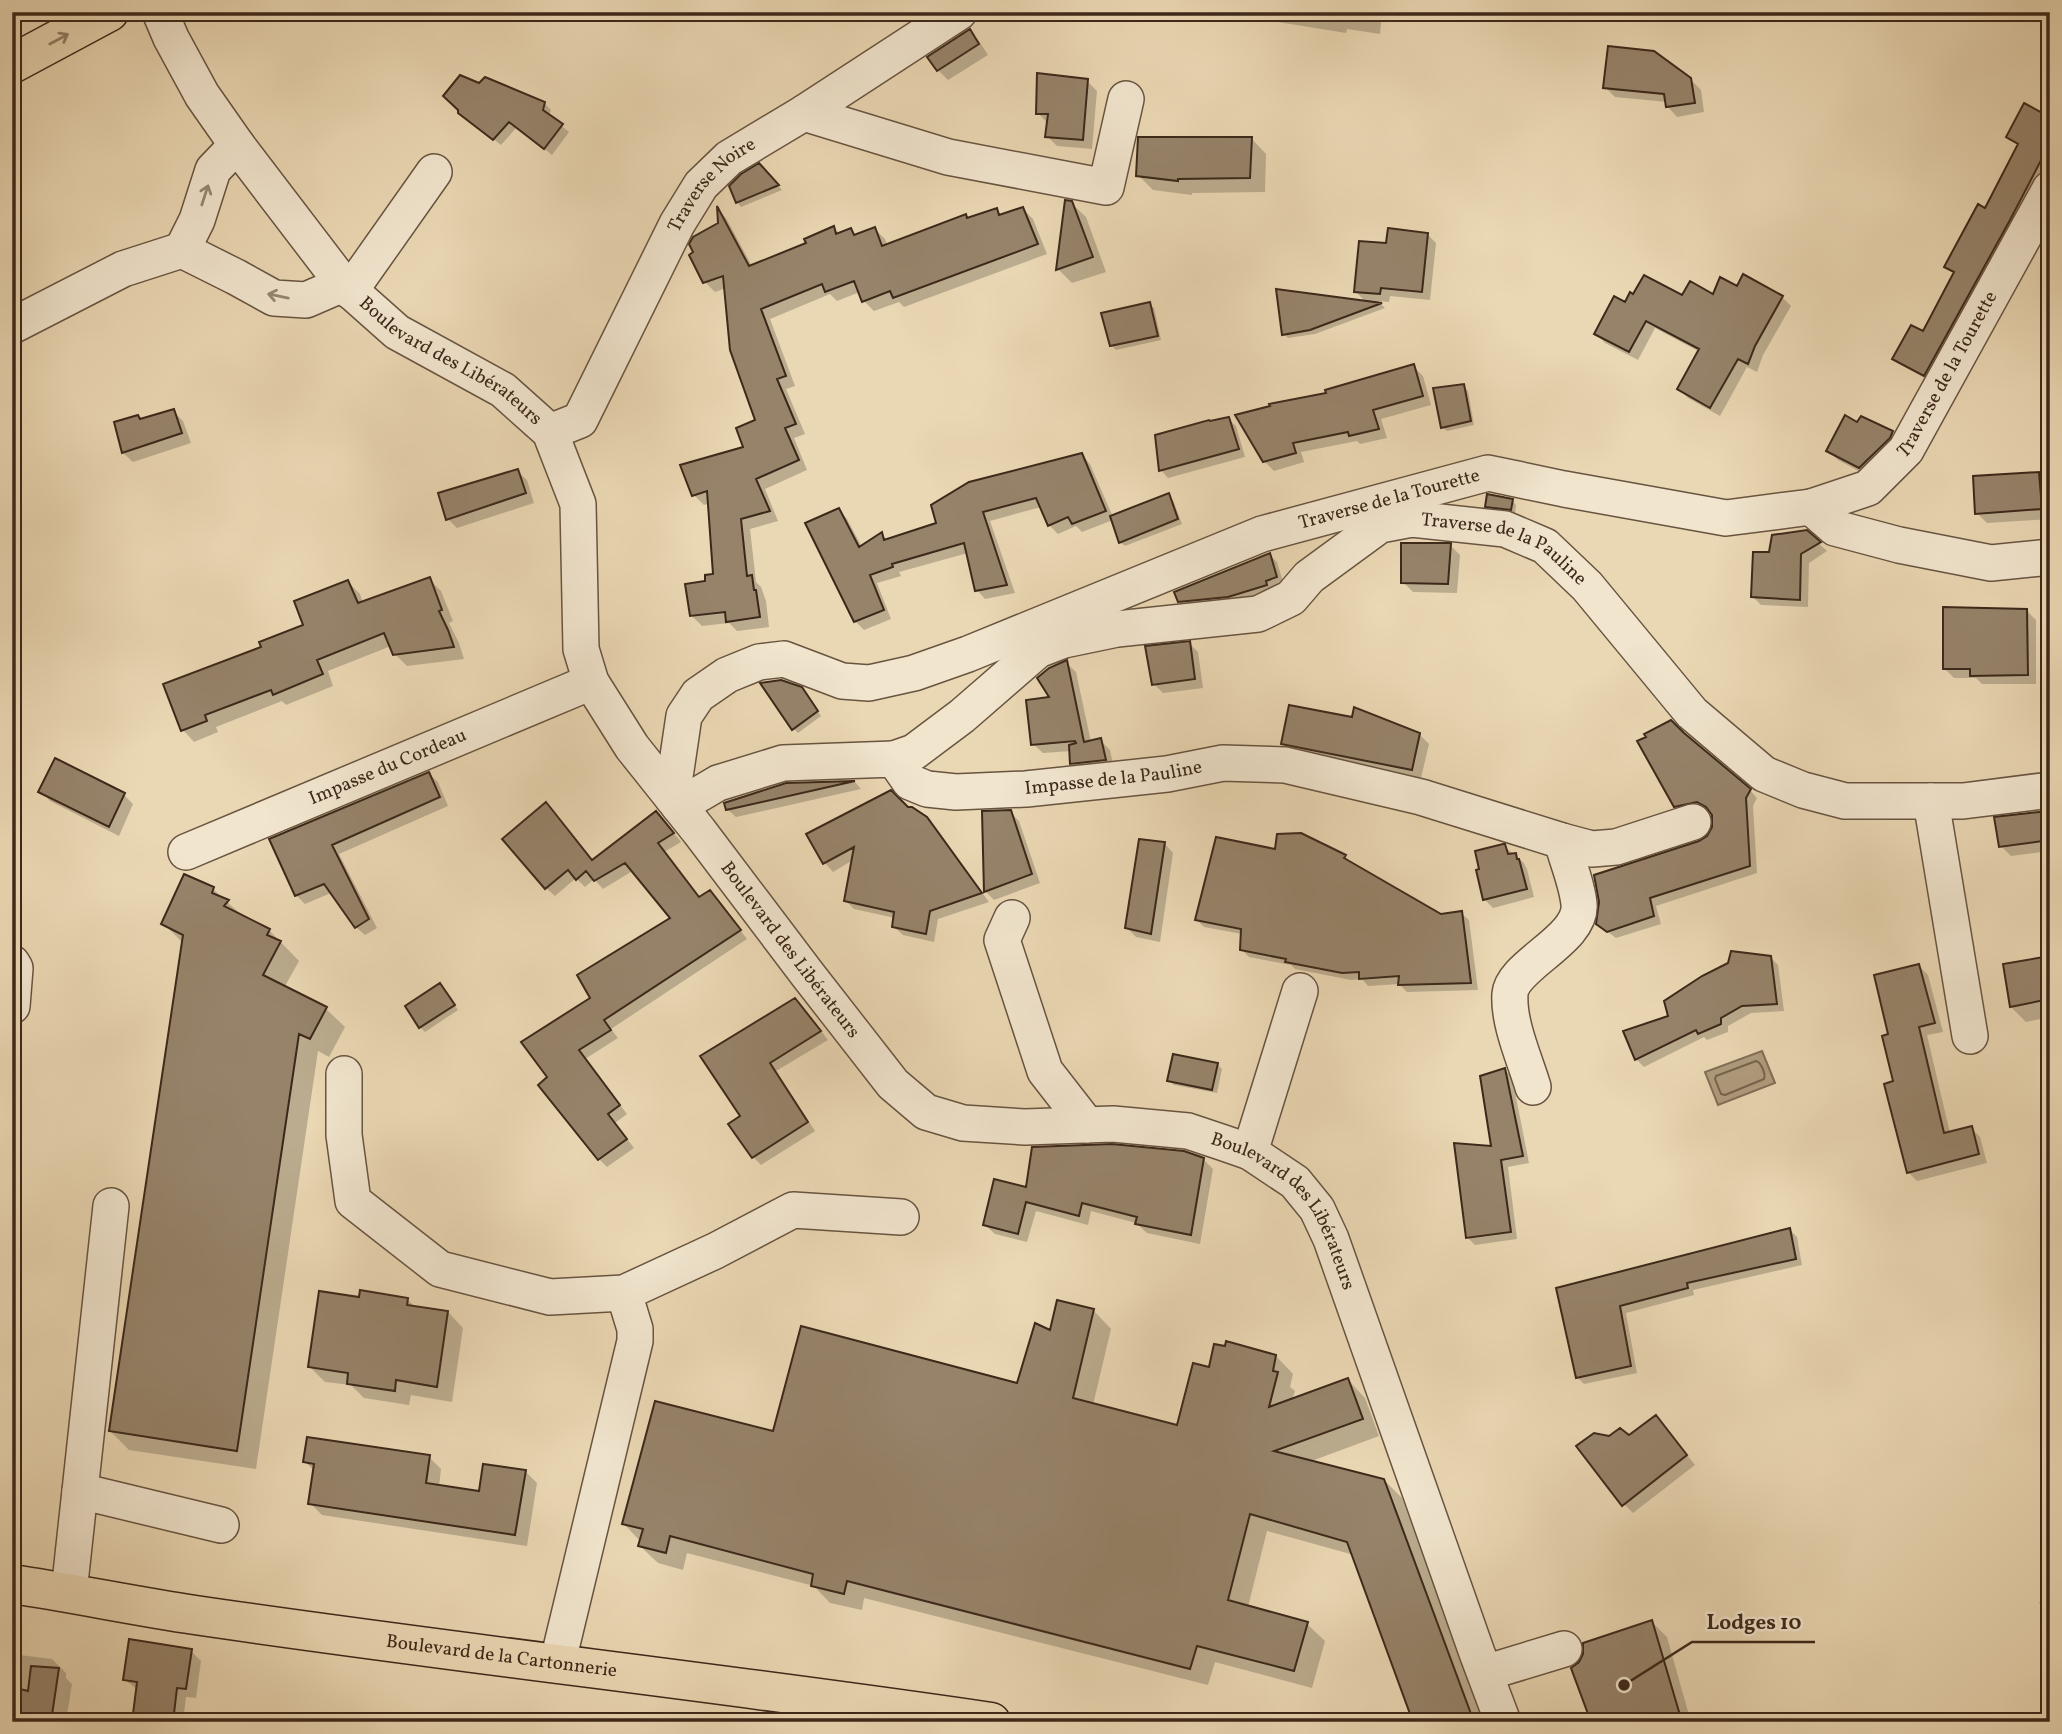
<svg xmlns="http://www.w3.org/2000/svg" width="2062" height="1734" viewBox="0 0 2062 1734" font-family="Vollkorn,serif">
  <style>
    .water { fill: #af9c7f; stroke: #816e57; stroke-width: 2 }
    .shadow { fill: #0003 }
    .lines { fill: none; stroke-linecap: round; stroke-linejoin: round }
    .shore { stroke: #76624c; stroke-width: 2 }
    .building { fill: #96836a; stroke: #3c281a; stroke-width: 2 }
    .minor-casing { stroke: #685440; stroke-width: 38 }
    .major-casing { stroke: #3c281a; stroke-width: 41 }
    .highway-casing { stroke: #3c281a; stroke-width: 41 }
    .minor { stroke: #f1e5ce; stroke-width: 35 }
    .major { stroke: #ead7b3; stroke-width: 38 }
    .highway { stroke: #ead7b3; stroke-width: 38 }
    .oneway { stroke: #938066 }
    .oneway2 { stroke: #968674 }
    .labels { text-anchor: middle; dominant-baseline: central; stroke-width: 5; stroke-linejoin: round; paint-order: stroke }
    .street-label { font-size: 19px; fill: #3c281a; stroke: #f1e5ce }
    .leader { fill: none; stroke: #3c281a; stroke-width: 2.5 }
    .callout-dot { fill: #3c281a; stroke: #f1e5ce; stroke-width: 2.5 }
    .callout-label { font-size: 21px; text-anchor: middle; font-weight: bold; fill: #3c281a; stroke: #f1e5ce; stroke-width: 5; stroke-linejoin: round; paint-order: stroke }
  </style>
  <rect width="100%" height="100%" fill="#ead7b3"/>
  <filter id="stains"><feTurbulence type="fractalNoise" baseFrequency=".00286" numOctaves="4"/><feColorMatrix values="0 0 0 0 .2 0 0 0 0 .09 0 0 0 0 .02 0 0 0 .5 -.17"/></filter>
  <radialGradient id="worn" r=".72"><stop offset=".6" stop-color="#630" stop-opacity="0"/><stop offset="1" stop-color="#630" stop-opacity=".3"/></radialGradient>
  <path class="water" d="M1762,1051L1775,1083L1718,1105L1705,1072Z"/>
  <path class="shadow" d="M1259,12H1382L1380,34L1347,29L1346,33L1266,20Z
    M970,31L979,41L988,55L948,80L938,70Z
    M1690,79L1701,90L1704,112L1677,117L1668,107L1667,102L1615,97L1605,87Z
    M1087,81L1097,91L1092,149L1057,146L1047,136L1048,124L1038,113Z
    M479,86L544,103L551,110L549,116L569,132L552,155L517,127L501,145L467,119L460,110Z
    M2050,92V162L1930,381L1901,365L1895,359L1924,334L1955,274L1946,267L1986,211L2019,145L2009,136L2039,113Z
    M1251,138L1266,154L1265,192L1192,193V195L1153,190L1138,175Z
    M759,165L782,190L741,207L737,202Z
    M1067,202L1071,203L1086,217L1106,272L1072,283L1058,269Z
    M1023,209L1033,219L1047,254L904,307L899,302L874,311L864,301L860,292L837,301L830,294L770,319L795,386L786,389L805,434L794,438L807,470L765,489L778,521L750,529L756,582L761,587L766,601L769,627L737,631L729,623L702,626L692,616L706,583L715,575L710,503L704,505L694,495L745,448L758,421L726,288L715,292L705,282L720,224L719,211L726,218L752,266L808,244L834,228L840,234L851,230L857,236L875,229L885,239L888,246L965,216L969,220L997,210L1002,216Z
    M1427,234L1436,243L1430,300L1390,296L1389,302L1378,301L1385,308L1315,334L1288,338L1284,334L1367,303L1356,292L1387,245Z
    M1738,288L1782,297L1791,306L1763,355L1757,372L1747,367L1720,416L1688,398L1679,389L1700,352L1655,328L1638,360L1605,343L1596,334L1626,304L1683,297L1713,296Z
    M1149,304L1154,308L1161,340L1116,350L1112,346Z
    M1413,366L1423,376L1431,405L1381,419L1387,438L1360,444L1357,441L1301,452L1304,462L1274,471L1264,461L1328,395Z
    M1463,386L1468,391L1474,425L1447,431L1442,427Z
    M173,411L183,421L191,443L133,462L123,453L116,423L141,420Z
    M1861,418L1892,433L1902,443L1870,477L1838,460L1828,450L1858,424Z
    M1228,419L1236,426L1245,457L1168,478L1161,470Z
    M1082,455L1090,464L1113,517L1169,495L1173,500L1182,524L1125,546L1120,542L1113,520L1082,532L1076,526L1058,534L1049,525L1041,507L990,521L1015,593L985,599L977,590L968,553L899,572L901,576L877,583L891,619L864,630L855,621L839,510L847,519L862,547L882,535L888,540L939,524Z
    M517,471L527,480L534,503L457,528L448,519Z
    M2039,474L2049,484L2050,519L1987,523L1977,513Z
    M1512,500L1516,505L1515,514L1491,510L1487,506Z
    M1806,532L1827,551L1809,563L1808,607L1761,605L1752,596L1771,554Z
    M1450,545L1460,555L1457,593L1413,592L1403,582Z
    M1270,555L1277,562L1284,585L1236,604L1187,609L1179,601Z
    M429,579L441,591L453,621L449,623L459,643L464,659L407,666L395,654L391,646L328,671L333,686L286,705L282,701L216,727L218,732L194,742L183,730L263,648L305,626L348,582L360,594L363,603Z
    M2026,610L2036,620V684H1982L1976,678H1954L1945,669Z
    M1189,643L1198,652L1203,688L1163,693L1154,684Z
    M1066,663L1076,672L1091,742L1100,740L1110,750L1114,769L1081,773L1072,763L1071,751L1043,753L1033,744Z
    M806,694L821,716L798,733L794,729Z
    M1419,734L1429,744L1421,778L1292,753L1283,744Z
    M1648,738L1750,790L1757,798L1753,806L1757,873L1656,906L1661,924L1616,938L1597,924L1709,837L1714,827L1712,812L1705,809L1684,814L1676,806Z
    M429,774L438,782L448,806L339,854L377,928L365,935L356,927L331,893L305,904L296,895L271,840Z
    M855,782L861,789L736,817L727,809L787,785Z
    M41,791L124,795L133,804L119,836L50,801Z
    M907,809L926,818L935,827L989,902L938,919L934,942L903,935L894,927L895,918L854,909L846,901L853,860L833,872L825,863L808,834Z
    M1010,812L1019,821L1040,883L994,900L986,892L984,813Z
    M554,813L593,861L664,821L681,842L664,852L700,899L718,901L747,939L611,1029L618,1038L585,1059L627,1114L615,1123L634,1148L607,1167L599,1159L550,1078L593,999L673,918L634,870L603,889L594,879L585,887L576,878L555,896L546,888Z
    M2050,815V851L2011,856L2001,846Z
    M1164,843L1173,853L1160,942L1136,937L1127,928Z
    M1504,846L1524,863L1527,869L1534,897L1493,908L1485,900Z
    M1277,851L1345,856L1352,864L1441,915L1461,913L1469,920L1478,990L1407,992L1399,984L1368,986L1362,979L1351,980L1295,969L1291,965L1249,957L1242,950V934L1204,927L1197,920Z
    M213,889L245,918L269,930L299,961L284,988L326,1009L345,1027L329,1057L318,1051L256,1469L129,1450L110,1431L182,942L163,923Z
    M1770,957L1778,965L1784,1011L1751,1013L1728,1026V1032L1707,1040L1704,1037L1644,1067L1636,1059L1670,1017Z
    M2050,957V1017L2026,1022L2011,1007Z
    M1919,966L1928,975L1943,1032L1927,1035L1950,1133L1971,1128L1980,1137L1987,1163L1917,1181L1908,1172L1890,1036Z
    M444,990L458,1010L425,1032L420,1027Z
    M803,1008L828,1040L776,1071L815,1131L761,1165L753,1157L743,1116L703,1057Z
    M1217,1064L1222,1069L1217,1093L1174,1085L1169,1080Z
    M1505,1070L1512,1077L1529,1163L1508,1167L1517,1239L1475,1245L1468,1238L1493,1148Z
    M1203,1159L1213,1169L1200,1244L1147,1233L1136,1223L1091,1211L1088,1225L1036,1211L1027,1242L995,1234L985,1225L1028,1189Z
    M1790,1230L1797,1237L1802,1265L1693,1290L1694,1295L1626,1313L1637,1373L1584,1384L1577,1377L1559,1290Z
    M361,1299H407L416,1308L448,1312L463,1328L452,1402L411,1395L409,1405L364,1398L351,1385L325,1382L310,1367Z
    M1059,1302L1094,1311L1111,1329L1093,1405L1178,1428L1210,1369L1276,1356L1293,1374L1290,1387L1295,1391L1292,1400L1348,1380L1365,1398L1379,1436L1309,1462L1384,1480L1402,1498L1484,1722H1415L1354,1555L1267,1531L1248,1607L1307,1624L1325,1641L1312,1688L1215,1662L1208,1685L864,1598L862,1610L830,1603L814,1586L687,1553L683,1570L658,1563L640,1546L641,1542L624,1524L774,1433L1018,1385L1051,1332Z
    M1656,1417L1695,1465L1633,1513L1624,1504L1629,1437Z
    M429,1457L441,1469L439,1487L480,1493L525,1471L537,1483L527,1546L322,1515L310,1503L315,1471L305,1462Z
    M2050,1598V1636L2044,1624L2048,1623L2039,1602Z
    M1652,1622L1667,1637L1691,1722H1593Z
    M191,1651L201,1661L196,1698L186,1697L183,1722H134L138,1690L125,1680Z
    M12,1654L52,1659L66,1673V1678L72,1684L66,1722H12Z"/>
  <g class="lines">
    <path class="shore" d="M1756,1061C1761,1062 1766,1074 1764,1079L1725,1095L1721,1094L1715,1079L1716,1076Z"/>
  </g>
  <path class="building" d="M970,29L979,44L937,71L927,57Z
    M1608,46L1654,51L1691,78L1695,103L1666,107L1664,94L1603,88Z
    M1037,73L1088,79L1083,140L1045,137L1048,114H1036Z
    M460,75L479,83L485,77L545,102L543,110L563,124L544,149L509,122L493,140L458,113V110L443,96Z
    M2024,103L2050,117V143L2010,220L1924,376L1892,359L1911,325L1923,331L1954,272L1944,267L1978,204L1985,208L2018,144L2006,137Z
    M1138,137H1252L1250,178L1178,179V181L1136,176Z
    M759,163L779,185L736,203L729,186L741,174Z
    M1065,200L1072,201L1093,257L1056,270Z
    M717,206L749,266L806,243L804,239L834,226L836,234L851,228L854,235L875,227L882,246L966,214L967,218L997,208L999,215L1023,207L1038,244L893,298L890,291L862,302L854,281L825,292L822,284L761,309L786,376L777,379L796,424L785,428L799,460L756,479L770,511L741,519L747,576L752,575L754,590H756L760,617L726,622L725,612L690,616L685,584L705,581V575L713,574L707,491L692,496L680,465L743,447L736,428L755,420L730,350L723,276L703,283L689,255L693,252L689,244L693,237L718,223Z
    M1388,228L1428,233L1422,292L1381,288L1380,294L1354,292L1359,241L1386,243Z
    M1743,274L1783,296L1755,346L1748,364L1738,359L1710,408L1677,389L1699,349L1646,321L1629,352L1594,334L1614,296L1625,302L1630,292L1633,294L1644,275L1682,295L1690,281L1713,294L1720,277L1737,286Z
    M1276,289L1382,303L1310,330L1282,335Z
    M1150,302L1158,336L1110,346L1101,313Z
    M1414,364L1423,396L1373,410L1379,429L1349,436L1348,432L1293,443L1296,453L1263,462L1235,415L1270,406L1269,404L1326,393L1325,390Z
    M1464,384L1471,421L1441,428L1433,388Z
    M174,409L182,433L122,453L114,422L138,415L140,419Z
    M1845,415L1857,422L1861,416L1893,431L1890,438L1859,468L1826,451Z
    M1229,417L1239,449L1159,471L1155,435L1209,420L1210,421Z
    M1082,453L1106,511L1072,524L1068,517L1048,526L1036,498L983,512L1007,585L975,591L964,543L892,564L893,567L870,575L884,610L854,622L805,523L839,508L859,547L882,532L884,540L936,523L931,505L969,482Z
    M518,469L526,493L446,520L438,493Z
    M2039,472L2042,509L1975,514L1973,476Z
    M1169,493L1178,519L1119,543L1110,516Z
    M1487,494L1513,499L1511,510L1485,507Z
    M1807,530L1821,542L1801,554L1800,600L1751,597L1753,552H1769L1772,535Z
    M1401,543H1451L1448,584L1401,583Z
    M1270,553L1277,577L1266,581L1267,585L1228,597L1178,602L1174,592Z
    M430,577L442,610L439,611L448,630L454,647L393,655L384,633L317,660L323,674L273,695L271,690L205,715L207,721L181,731L163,684L261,647L259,642L303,625L294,601L348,580L358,603Z
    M1943,607L2027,609L2028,675L1970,676V669H1943Z
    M1190,641L1195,679L1152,685L1145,646Z
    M1067,660L1084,742L1101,738L1106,760L1070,764L1069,745L1076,743L1075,741L1031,745L1026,700L1049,697L1037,678L1049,668Z
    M781,680L802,687L818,711L792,730L760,683Z
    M1289,705L1352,717L1354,707L1420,733L1412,770L1281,744Z
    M1671,720L1684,733L1751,789L1746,798L1750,866L1650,898L1654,916L1607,932L1596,924L1599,902L1594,875L1699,841L1707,836L1712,827V815L1706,807L1697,802L1674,807L1637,741L1646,737L1644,734Z
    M55,758L125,793L109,827L38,792Z
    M429,772L440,797L332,845L369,919L355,928L324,884L295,896L269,839Z
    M855,781L726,810L724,803L786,783Z
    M891,790L908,807H912L927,817L982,893L930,911L926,934L892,927L894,912L844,901L854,847L823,864L806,834Z
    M546,802L592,860L656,811L674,833L658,843L699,897L710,890L741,930L604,1020L611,1030L579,1050L620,1105L608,1114L627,1139L598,1160L538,1085L547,1077L521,1042L590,998L577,975L670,918L625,863L594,881L586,871L576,880L568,870L545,889L502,839Z
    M1011,810L1032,874L984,892L982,811Z
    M2039,812H2050V840L1999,847L1994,817Z
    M1301,833L1346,855L1344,858L1441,914L1462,911L1471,983L1398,985L1399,976L1359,979V972L1342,973L1285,962L1286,959L1240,950L1241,929L1195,920L1216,837L1275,849L1277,834Z
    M1139,839L1165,842L1151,934L1125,928Z
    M1503,844H1505L1508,854L1516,853L1517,859H1519L1527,889L1483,900L1476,870L1479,869L1475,851Z
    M184,874L214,887L212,893L229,900L224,906L270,929L267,935L281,941L263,975L327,1007L310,1039L299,1034L237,1451L109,1431L183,935L161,924Z
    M1731,951L1771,956L1777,1004L1742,1006L1721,1018V1024L1698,1034L1696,1030L1635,1060L1623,1031L1668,1016L1664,1001L1702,976L1728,963Z
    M2050,956V999L2010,1007L2003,964Z
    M1919,964L1935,1023L1919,1027L1944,1133L1972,1126L1979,1154L1907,1173L1884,1084L1893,1081L1882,1036L1888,1034L1874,975Z
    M440,983L455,1005L419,1028L405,1006Z
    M795,998L821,1031L770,1063L808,1122L752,1158L728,1124L740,1116L700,1056Z
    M1173,1054L1218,1063L1212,1090L1167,1081Z
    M1505,1068L1523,1156L1501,1160L1511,1232L1466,1238L1454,1143L1491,1146L1480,1076Z
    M1112,1144L1184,1151L1204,1158L1191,1235L1135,1224L1137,1217L1082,1203L1079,1216L1026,1202L1018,1234L983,1225L994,1179L1026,1187L1032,1147Z
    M1790,1228L1796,1259L1687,1283L1688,1288L1620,1306L1631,1366L1576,1378L1556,1288Z
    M360,1290L408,1298L407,1305L448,1311L437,1387L396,1380L395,1391L347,1384L348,1373L308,1367L319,1291L359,1297Z
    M1057,1300L1094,1309L1073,1398L1177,1425L1193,1363L1209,1367L1214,1344L1225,1346L1226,1341L1276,1355L1273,1371L1278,1372L1269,1407L1348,1378L1363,1419L1274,1451L1384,1479L1474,1722H1413L1347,1542L1250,1514L1228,1600L1308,1622L1294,1671L1197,1646L1190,1669L847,1581L844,1594L811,1586L813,1574L670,1536L666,1553L638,1546L643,1529L622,1524L655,1401L773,1431L801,1326L1017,1383L1035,1323L1050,1330Z
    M1656,1415L1687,1455L1622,1506L1576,1446L1594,1433L1609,1436L1620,1428L1629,1435Z
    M307,1437L430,1455L426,1483L479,1491L483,1464L526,1470L515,1535L308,1504L314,1464L303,1462Z
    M1652,1620L1682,1722H1591L1571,1668L1579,1662L1583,1654V1643Z
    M129,1639L192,1649L186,1689L177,1688L173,1722H132L137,1682L123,1680Z
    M31,1666L59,1668L51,1722H12V1687L28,1691Z"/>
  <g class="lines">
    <defs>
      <g id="minor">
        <path id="s1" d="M160,12L171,38L202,95L237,145L343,284L397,332L503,390L550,432L578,504L581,649L591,682L632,747L699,831L808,975L893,1084L926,1112L963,1123L1025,1127L1113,1124L1188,1131L1221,1142L1250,1152L1295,1182L1317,1209L1331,1239L1477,1653L1503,1722"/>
        <path d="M804,113L948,157L1106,187L1126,99"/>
        <path d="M182,250L197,220L213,170L237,145"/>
        <path d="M350,291L434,172"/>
        <path d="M12,326L123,269L182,250L236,277L274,298L306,300L343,284"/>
        <path id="s2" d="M550,432L580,420L677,224L701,185L729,158L804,113L959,12"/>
        <path d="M1811,507L1835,528L1899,545L1991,563L2050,557"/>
        <path id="s3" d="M894,759L914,752L962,716L1038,650L1064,640L1117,629L1258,614L1291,598L1309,577L1380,525L1412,519L1505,529L1545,546L1587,586L1692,713L1764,774L1803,790L1845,801H1963L2050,790"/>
        <path id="s4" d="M672,797L684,716L698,695L727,675L759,662L784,659L842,681L869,683L914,673L968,654L1262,534L1488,473L1564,489L1726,518L1811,507L1868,488L1906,450L2050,189"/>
        <path d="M1931,801L1970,1036"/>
        <path id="s5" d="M679,806L718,783L783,763L894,759L910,782L927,789L956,792L1026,789L1167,774L1223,763L1285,765L1421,797L1562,841L1592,849L1616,847L1693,822"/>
        <path id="s6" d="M186,852L591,682"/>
        <path d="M1012,918L1002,940L1045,1071L1087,1125"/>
        <path d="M12,963L15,968L12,1006"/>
        <path d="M344,1074V1135L353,1201L440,1269L550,1297L624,1293L715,1251L793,1210L901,1217"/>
        <path d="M1533,1087C1525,1060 1508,1023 1510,994C1512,965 1583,939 1579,904C1577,883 1567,861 1562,841"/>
        <path d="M1250,1152L1300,991"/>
        <path d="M80,1491L221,1525"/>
        <path d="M69,1592L111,1206"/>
        <path d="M557,1665L635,1341V1329L624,1293"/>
        <path d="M1485,1673L1564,1649"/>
      </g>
      <g id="major">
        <path id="s7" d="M12,1584C73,1593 134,1606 195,1615C460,1654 726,1683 991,1722"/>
      </g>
      <path id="highway" d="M12,64L109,12"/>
    </defs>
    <use href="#minor" class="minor-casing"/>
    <use href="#major" class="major-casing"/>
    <use href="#highway" class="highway-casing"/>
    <use href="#minor" class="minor"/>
    <use href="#major" class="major"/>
    <use href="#highway" class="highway"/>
  </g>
  <defs><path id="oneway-shaft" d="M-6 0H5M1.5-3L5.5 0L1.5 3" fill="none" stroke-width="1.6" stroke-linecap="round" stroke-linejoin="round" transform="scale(1.75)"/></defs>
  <use class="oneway" href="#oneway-shaft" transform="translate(59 39) rotate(-28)"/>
  <g class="oneway2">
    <use href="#oneway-shaft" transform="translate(205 195) rotate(-72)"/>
    <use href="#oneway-shaft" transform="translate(278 296) rotate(-168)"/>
  </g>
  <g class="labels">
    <g class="street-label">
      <text stroke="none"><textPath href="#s2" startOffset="304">Traverse Noire</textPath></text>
      <text stroke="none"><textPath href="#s1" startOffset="462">Boulevard des Libérateurs</textPath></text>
      <text stroke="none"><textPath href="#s4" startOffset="1474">Traverse de la Tourette</textPath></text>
      <text stroke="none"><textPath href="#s4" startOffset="844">Traverse de la Tourette</textPath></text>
      <text stroke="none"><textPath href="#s3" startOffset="690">Traverse de la Pauline</textPath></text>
      <text stroke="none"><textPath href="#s6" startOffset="219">Impasse du Cordeau</textPath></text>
      <text stroke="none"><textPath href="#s5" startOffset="458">Impasse de la Pauline</textPath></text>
      <text stroke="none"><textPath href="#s1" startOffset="1176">Boulevard des Libérateurs</textPath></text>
      <text stroke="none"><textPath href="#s1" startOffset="1785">Boulevard des Libérateurs</textPath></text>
      <text stroke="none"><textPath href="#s7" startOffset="495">Boulevard de la Cartonnerie</textPath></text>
    </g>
  </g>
  <path class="leader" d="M1624 1685L1692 1642H1815"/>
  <circle class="callout-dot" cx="1624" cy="1685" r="7"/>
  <g class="callout-label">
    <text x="1754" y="1629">Lodges 10</text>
  </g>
  <rect width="2062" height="1734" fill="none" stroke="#ead7b3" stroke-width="42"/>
  <rect x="14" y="14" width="2034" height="1706" fill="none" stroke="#3c281a" stroke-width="3.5"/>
  <rect x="21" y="21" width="2020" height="1692" fill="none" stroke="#3c281a" stroke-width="2"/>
  <rect width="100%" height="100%" filter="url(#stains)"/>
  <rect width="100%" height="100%" fill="url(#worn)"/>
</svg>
